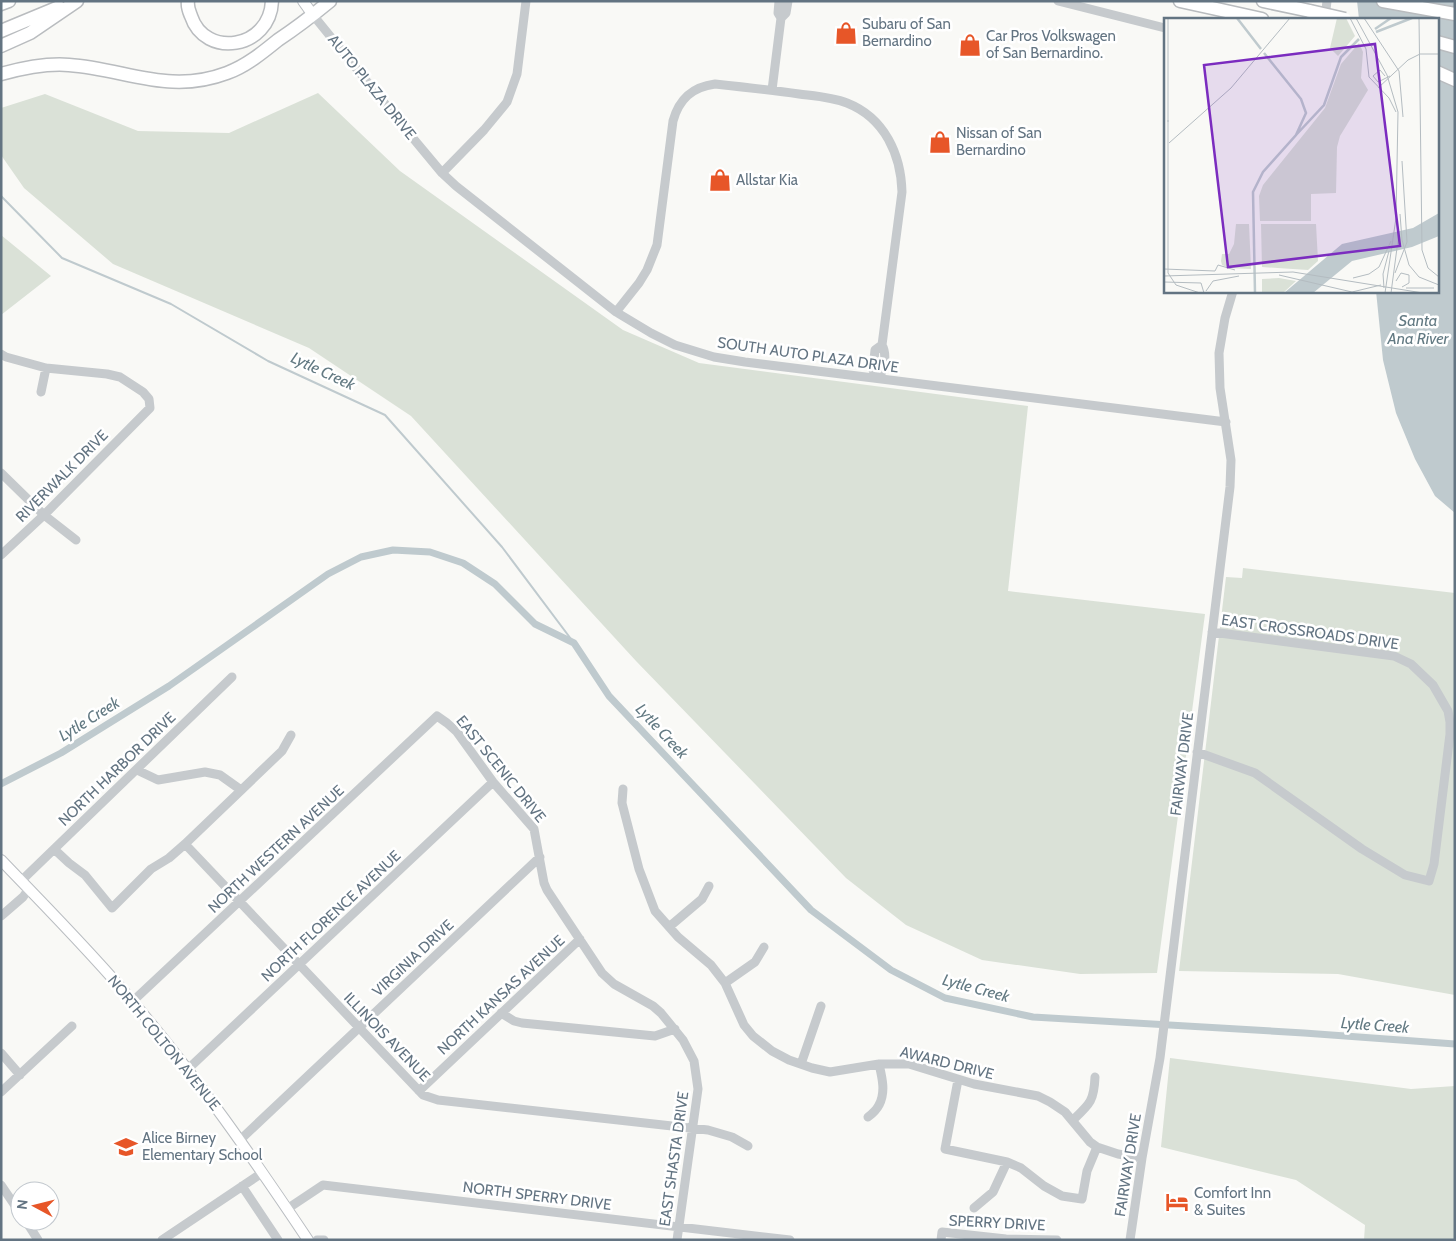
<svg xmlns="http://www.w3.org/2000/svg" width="1456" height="1241" viewBox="0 0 1456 1241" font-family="Cabin,sans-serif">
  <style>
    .green { fill: #dae1d7 }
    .water { fill: #bfcace }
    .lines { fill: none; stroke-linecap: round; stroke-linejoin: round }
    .stream { stroke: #bfcace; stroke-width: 2 }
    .canal { stroke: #bfcace; stroke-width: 7 }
    .major-casing { stroke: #b9bdc1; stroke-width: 12 }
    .highway-casing { stroke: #b9bcbf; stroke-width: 15 }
    .minor { stroke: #c6cacd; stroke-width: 9 }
    .major { stroke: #fff; stroke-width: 10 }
    .highway { stroke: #fff; stroke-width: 12 }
    .highway-bridge-casing { stroke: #b9bcbf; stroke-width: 15; stroke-linecap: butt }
    .highway-bridge { stroke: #fff; stroke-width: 12 }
    .labels { text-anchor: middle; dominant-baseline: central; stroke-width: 5; stroke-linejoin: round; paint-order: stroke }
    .poi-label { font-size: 15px; fill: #637482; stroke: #fff; text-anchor: start }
    .street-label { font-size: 15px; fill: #637482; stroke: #fff }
    .water-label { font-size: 16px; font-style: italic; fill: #637a83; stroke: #fff }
    .inset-river { fill: none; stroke: #bfcace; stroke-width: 2.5 }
    .inset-road { fill: none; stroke: #b4bcc1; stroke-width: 1 }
    .view { fill: #7b2cbf; fill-opacity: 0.15; stroke: #7b2cbf; stroke-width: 2.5 }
    .inset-edge { fill: none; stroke: #637482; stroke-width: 2.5 }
  </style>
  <rect width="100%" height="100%" fill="#f9f9f6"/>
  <path class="green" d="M318,93L400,171L623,330L699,363L1028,406L1008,591L1205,614L1157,973L1080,974L982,960L906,925L846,878L636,661L411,416L309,348L113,264L24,188L1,155V108L45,94L138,131L229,133Z
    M1,235L51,276L1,315Z
    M1243,568L1455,593V995L1338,974L1179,971L1226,577L1242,578Z
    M1170,1058L1411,1089L1455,1086V1240H1364L1365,1225L1296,1180L1161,1147Z"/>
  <path class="water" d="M1357,1H1455V513L1435,496L1415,459L1396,413L1383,360L1376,291H1437V19H1359Z"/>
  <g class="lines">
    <path class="stream" d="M1,196L62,258L171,304L268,361L385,415L502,547L574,643"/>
    <path class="canal" d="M1,784L61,753L169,686L328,574L361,557L393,550L430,552L463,563L495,584L535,624L574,643L609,696L811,910L891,970L945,998L1033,1017L1304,1033L1455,1044"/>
    <defs>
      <path id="major" d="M303,1L313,15
        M1,860C46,907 92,953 133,1002C197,1077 253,1158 308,1240"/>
      <path id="highway" d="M188,1C187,7 189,11 191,16C205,59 270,49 272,1
        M1180,1L1262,19
        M1263,1L1310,11
        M1383,1L1455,14
        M1,4L9,1
        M1,31L59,7
        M1437,42L1455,47
        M1,46L30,33L77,1
        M1437,72L1455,80
        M1,74C23,68 46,63 69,65C126,69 169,95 227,73C246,66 262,53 278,40C296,28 313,15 330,1"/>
    </defs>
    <use href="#major" class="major-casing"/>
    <use href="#highway" class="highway-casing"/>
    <path class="minor" d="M1058,1L1165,28
      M313,15L412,137L442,173L456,186L616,312L651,333L675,345L714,357L745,362L1226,422
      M781,18L786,13L788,1
      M1325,18L1327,1
      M772,90L781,18L778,13L779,1
      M442,173L484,130L507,102L517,74L526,1
      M616,312L639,283L647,270L657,245L673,121C679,99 692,87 715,84C743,87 771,90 799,94C815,96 832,97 847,103C885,118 901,155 902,192L882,345C887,354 885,370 878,378
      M1,354L6,357L46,368L107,374L120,377L143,392L149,399L150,408L44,515L1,555
      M878,378L873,370L875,350L882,345
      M41,392L46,368
      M1,473L44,515L76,540
      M1197,752L1255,773L1362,849L1405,875L1429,881L1434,864L1450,734V722L1448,711L1433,685L1411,664L1394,656L1212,632
      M137,770L158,780L205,772L220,775L241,790
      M623,789L622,803L639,869L655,911L678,937L711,965L725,983L744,1025L753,1036L772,1051L789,1060L812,1068L830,1072L879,1064H909L974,1084L1038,1096L1050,1102L1065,1112L1090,1142L1097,1147L1118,1154L1142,1158
      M185,844L423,1095L438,1100L708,1130L732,1137L748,1146
      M54,849L69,863L85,875L112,908L151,869L169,858L185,844L282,751L291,735
      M21,881L232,677
      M1,916L23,897L28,890
      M669,927L702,899L709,886
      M725,983L755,962L764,947
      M133,1001L437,716L447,723L457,732L493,782L534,829L544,883L547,890L602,973L614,984L653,1006L661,1013L683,1040L694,1061L698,1089L677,1240
      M501,1013L514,1021L522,1023L655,1036L675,1029
      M1,1053L20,1075
      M801,1064L821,1006
      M188,1069L493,782
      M958,1080L945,1149L1007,1162L1021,1168L1044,1186L1062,1196L1082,1199L1087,1171L1097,1147
      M419,1091L580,939
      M1,1092L72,1026
      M868,1117C872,1114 877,1109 879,1105C886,1092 882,1077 879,1064
      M1073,1120C1090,1104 1094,1101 1095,1077
      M240,1140L540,857
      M1,1185L20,1213
      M242,1186L278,1240
      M974,1208L993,1192L1007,1162
      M287,1209L323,1185L790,1240
      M26,1221L38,1240
      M162,1240L262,1173
      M317,1240H324
      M941,1240L942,1232L1006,1239L1057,1240
      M1130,1240L1142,1158L1160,1058L1230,487L1231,460L1220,388L1219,353L1225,318L1233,291"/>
    <use href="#major" class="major"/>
    <use href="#highway" class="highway"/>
    <defs>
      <path id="highway-bridge" d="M1310,11L1345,19"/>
    </defs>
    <use href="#highway-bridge" class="highway-bridge-casing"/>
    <use href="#highway-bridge" class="highway-bridge"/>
  </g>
  <defs>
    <symbol id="shop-bare" viewBox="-9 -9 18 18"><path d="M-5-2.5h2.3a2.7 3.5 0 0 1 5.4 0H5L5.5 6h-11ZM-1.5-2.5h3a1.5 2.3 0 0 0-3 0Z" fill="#e75628" stroke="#fff" stroke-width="2.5" paint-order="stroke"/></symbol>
    <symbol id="school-bare" viewBox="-9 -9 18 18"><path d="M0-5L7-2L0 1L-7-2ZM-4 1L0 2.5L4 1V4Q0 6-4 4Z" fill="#e75628" stroke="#fff" stroke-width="2.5" paint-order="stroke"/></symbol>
    <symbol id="hotel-bare" viewBox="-9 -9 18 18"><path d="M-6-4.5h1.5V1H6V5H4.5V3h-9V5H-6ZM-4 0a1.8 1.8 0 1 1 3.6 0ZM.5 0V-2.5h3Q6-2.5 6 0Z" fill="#e75628" stroke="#fff" stroke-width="2.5" paint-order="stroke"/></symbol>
  </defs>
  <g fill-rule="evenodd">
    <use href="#shop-bare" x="830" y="17" width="32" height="32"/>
    <use href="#shop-bare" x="954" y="29" width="32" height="32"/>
    <use href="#shop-bare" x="924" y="126" width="32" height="32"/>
    <use href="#shop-bare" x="704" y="164" width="32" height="32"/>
    <use href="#school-bare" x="110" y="1131" width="32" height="32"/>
    <use href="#hotel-bare" x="1161" y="1186" width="32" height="32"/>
  </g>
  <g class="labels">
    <g class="poi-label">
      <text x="862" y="24">Subaru of San<tspan x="862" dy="17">Bernardino</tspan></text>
      <text x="986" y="36">Car Pros Volkswagen<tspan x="986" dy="17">of San Bernardino.</tspan></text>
      <text x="956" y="133">Nissan of San<tspan x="956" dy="17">Bernardino</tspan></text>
      <text x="736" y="180">Allstar Kia</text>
      <text x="142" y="1138">Alice Birney<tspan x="142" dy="17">Elementary School</tspan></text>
      <text x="1194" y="1193">Comfort Inn<tspan x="1194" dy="17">&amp; Suites</tspan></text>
    </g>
    <g class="street-label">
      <text transform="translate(372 87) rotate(51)">AUTO PLAZA DRIVE</text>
      <text transform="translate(808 355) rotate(8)">SOUTH AUTO PLAZA DRIVE</text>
      <text transform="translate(62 476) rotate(-45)">RIVERWALK DRIVE</text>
      <text transform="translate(1310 632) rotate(8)">EAST CROSSROADS DRIVE</text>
      <text transform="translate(1182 764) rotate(-83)">FAIRWAY DRIVE</text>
      <text transform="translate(117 769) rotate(-44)">NORTH HARBOR DRIVE</text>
      <text transform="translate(501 769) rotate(51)">EAST SCENIC DRIVE</text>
      <text transform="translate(276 849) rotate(-43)">NORTH WESTERN AVENUE</text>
      <text transform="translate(331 916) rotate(-43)">NORTH FLORENCE AVENUE</text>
      <text transform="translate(413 958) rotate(-43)">VIRGINIA DRIVE</text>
      <text transform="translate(501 995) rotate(-43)">NORTH KANSAS AVENUE</text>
      <text transform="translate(387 1037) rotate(46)">ILLINOIS AVENUE</text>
      <text transform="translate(164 1043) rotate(51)">NORTH COLTON AVENUE</text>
      <text transform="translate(947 1063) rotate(14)">AWARD DRIVE</text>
      <text transform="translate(674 1159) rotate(-82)">EAST SHASTA DRIVE</text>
      <text transform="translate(1128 1165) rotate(-81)">FAIRWAY DRIVE</text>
      <text transform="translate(537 1196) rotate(7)">NORTH SPERRY DRIVE</text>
      <text transform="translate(997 1223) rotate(3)">SPERRY DRIVE</text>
    </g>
    <g class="water-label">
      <text x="1418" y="320">Santa<tspan x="1418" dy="18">Ana River</tspan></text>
      <text transform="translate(323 371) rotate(25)">Lytle Creek</text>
      <text transform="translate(89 719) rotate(-32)">Lytle Creek</text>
      <text transform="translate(662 731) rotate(47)">Lytle Creek</text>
      <text transform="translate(976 988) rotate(15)">Lytle Creek</text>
      <text transform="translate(1375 1025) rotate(4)">Lytle Creek</text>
    </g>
  </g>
  <g transform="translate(1164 18)">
    <rect width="275" height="275" fill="#f9f9f6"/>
    <path d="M173,0H182L191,18L174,38L166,30ZM195,25L199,34L197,60L204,72L176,118L173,129L172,175L147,176V203H96L95,178L99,167L161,90L177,46ZM72,206H85L87,251L65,250L58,247L57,243L58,236H65L70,226ZM97,206H152L154,243L144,252L98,249ZM115,260L132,263L119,275H98V261Z" fill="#dae1d7"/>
    <path d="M275,195V218L248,229L188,243L149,275H120L178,226L249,210Z" fill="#bfcace"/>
    <path class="inset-river" d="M73,0L97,31M211,11L227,0M212,14L248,0M132,117L160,87L177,39L195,21M91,275L89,174L99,154L132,117L142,95L137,81L100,35"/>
    <path class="inset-road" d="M186,0L202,31L205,59L225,80L232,94M192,0L223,57L234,94L232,200L221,275M200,0L235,53L239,99M255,0L258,232L264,250L275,259M221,58L216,52L209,58L214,64L226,58M214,70L244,42L256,36H275M4,102V255L12,267L36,275M4,104V0M5,125L67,70L126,0M236,196L238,222L245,247L255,259L275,267M54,247L71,252M0,251L51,253L54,247M231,255L243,224L238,143M115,257L188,274L217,267M0,258L129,254L259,275M189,260L205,256L215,249L227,223M232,263L237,255L245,257V265L238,269M0,264L37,265L40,275M220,270L219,256L225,233M242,270H270M42,273L49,263L75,258M227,275L235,215"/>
    <path class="view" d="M211,26L236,228L64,249L40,47Z"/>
    <rect width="275" height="275" class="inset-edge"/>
  </g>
  <rect width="1456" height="1241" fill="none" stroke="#637482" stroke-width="5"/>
  <g transform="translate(35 1206) rotate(277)"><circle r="24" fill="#ffffff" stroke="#c1c7cd"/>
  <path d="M0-4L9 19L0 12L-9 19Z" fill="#e75628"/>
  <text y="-8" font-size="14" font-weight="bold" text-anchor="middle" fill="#637482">N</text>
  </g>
</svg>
